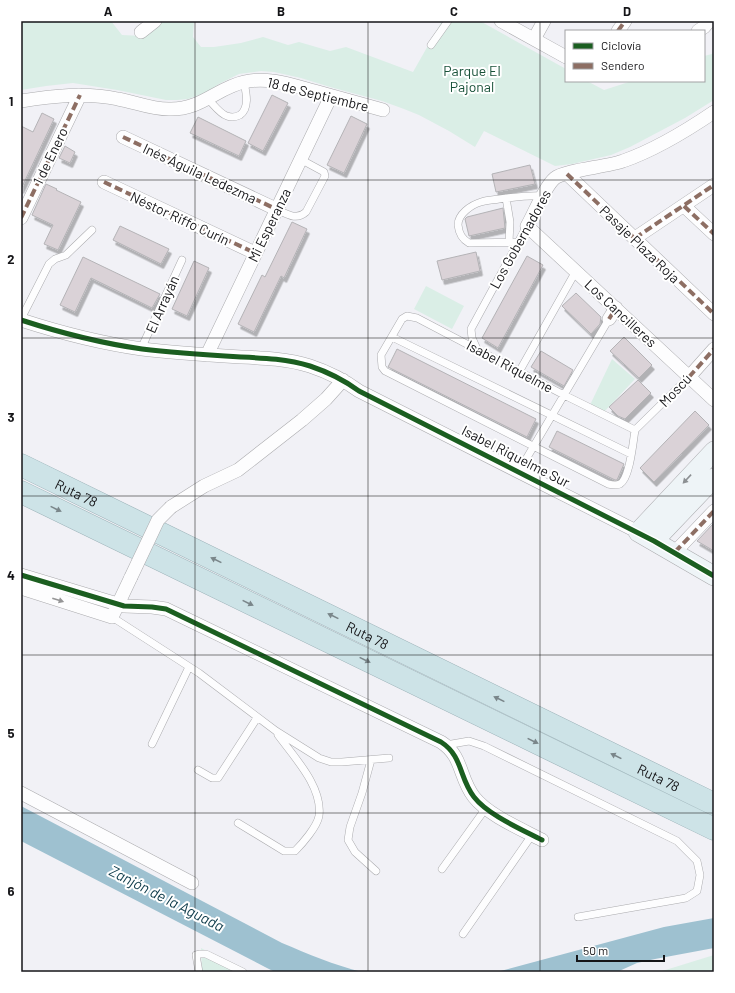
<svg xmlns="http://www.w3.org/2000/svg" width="735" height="993" viewBox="0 0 735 993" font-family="Barlow,sans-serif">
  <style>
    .green { fill: #daeee6 }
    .water { fill: #9ec1d0 }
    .building { fill: #dad2d7; stroke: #b4b3b6; filter: url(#shadow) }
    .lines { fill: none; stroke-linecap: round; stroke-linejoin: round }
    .lane-casing { stroke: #ababae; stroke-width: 8 }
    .street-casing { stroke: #ababae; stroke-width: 14 }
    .secondary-casing { stroke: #ababae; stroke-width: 20 }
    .highway-casing { stroke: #9ab0b6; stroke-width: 23 }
    .lane { stroke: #fdfdfe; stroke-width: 7 }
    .street { stroke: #fdfdfe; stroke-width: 13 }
    .secondary { stroke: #eef4f7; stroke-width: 19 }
    .highway { stroke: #cde3e7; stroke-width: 22 }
    .street-bridge-casing { stroke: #ababae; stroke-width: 14; stroke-linecap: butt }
    .street-bridge { stroke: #fdfdfe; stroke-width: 13 }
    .quiet { stroke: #8d6e63; stroke-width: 4; stroke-dasharray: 8 4; stroke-linecap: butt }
    .cycleway-casing { stroke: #fff; stroke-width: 8 }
    .cycleway { stroke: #1b5e20; stroke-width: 5 }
    .oneway { fill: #8c9093 }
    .oneway2 { fill: #7a868a }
    .oneway3 { fill: #959596 }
    .grid { fill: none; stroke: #151518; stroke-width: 1; stroke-opacity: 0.55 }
    .labels { text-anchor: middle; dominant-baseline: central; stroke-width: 4; stroke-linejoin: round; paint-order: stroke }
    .park-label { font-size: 14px; fill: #185139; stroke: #fff }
    .street-label { font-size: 14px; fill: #151518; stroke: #fff }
    .water-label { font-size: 15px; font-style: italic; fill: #0b3948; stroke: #fff }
    .neatline { fill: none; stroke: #151518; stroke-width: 1.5 }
    .grid-label { font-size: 13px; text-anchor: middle; font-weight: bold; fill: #151518 }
  </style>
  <defs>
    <filter id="shadow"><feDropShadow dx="2.5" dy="4.5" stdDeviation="0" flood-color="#0004"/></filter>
  </defs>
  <rect width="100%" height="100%" fill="#f1f1f6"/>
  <path class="green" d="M23,21H111L122,35L143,36L164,21H194L193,37L201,47H214L241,43L263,37L288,45L299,42L330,51L346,47L413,72L442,21H480L566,69V81H587L604,90L632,81H704V56L712,54L714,50V100L685,118L630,147L611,155L572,164L555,166L484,131L475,147L449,131L419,115L404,109L382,101L330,87L301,78L274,72L261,71L239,74L219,84L207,92L188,99L177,100H166L117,90L73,83L46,86L21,90V22Z
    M426,286L464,306L452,329L414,309Z
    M612,359L635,379L604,412L590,405Z
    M201,948L245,972H202Z
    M714,955V972H659Z"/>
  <path class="water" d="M21,806L282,943C308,954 334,965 362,972H275L265,967L21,841Z
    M714,918V948L655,959L637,963L617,972H497L664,927Z"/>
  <path class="building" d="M272,95L288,103L263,151L248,143Z
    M42,113L54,119L21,189V126L33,132Z
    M351,116L367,124L344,173L327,165Z
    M198,117L246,141L239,156L190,133Z
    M65,146L75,152L70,163L59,158Z
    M530,165L535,184L496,192L492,174Z
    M46,184L57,189L56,190L81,202L58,250L44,244L53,225L32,215Z
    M503,208L505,228L469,236L465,219L467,217Z
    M292,222L307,229L284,278L281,276L254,332L238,324L262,275L265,277Z
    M120,226L169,249L161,264L113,240Z
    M476,252L480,271L442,280L437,261Z
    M527,256L543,265L498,348L482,338Z
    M83,257L160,294L152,308L91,278L75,312L60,305Z
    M194,261L209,268L187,316L172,309Z
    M576,293L601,317L600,324L591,334L562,306Z
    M624,337L652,365L639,378L610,351Z
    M397,349L536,419L527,437L388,367Z
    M541,351L573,370L564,386L531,367Z
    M638,380L651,393L625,419L618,416L609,407Z
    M695,411L709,425L654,482L640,468Z
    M557,431L624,464L617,480H615L549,447Z
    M714,523V551L697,541Z"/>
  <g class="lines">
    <defs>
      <path id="lane" d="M431,45L448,21
        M208,99C214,105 220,114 227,116C232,118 236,117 240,115C250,108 246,92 244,82
        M506,198L510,222L509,242
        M276,209C287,214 296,221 306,212L325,176L324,172L300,159
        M518,242L469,243C462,239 459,234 458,225C458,214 471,205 481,202C487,200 493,200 499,199C514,197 529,195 543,196
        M407,316L417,318L564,395L635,430C633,442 630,478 620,484C616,486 612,485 608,484L385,371L382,367L381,355L402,319Z
        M21,319L49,264L55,259L66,255L92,230
        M392,337L631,454
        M141,349L182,260
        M477,349L472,338L471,329L527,226
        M519,372L576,271
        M635,430L689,377
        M519,471L609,319
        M112,617L199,673L276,731L319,758L331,762H342L389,758
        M152,744L189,667
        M446,745L469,741L484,746L677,841L697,861L700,875L697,891L686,898L578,917
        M371,760L362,793L350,827L348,840L355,852L376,871
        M198,770L212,778H218L257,718
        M238,823L284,851H295C302,844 317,827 319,816C323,787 294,757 278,735
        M442,869L486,808
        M463,934L532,835
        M199,972L196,955L200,954H206L243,972"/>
      <path id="street" d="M501,21L566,57
        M618,31L625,21
        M698,31L704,27L709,21
        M141,32L155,21
        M534,39L544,21
        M21,101C53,96 85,92 118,99C135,102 153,110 171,109C202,109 217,88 244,82C269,76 294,86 318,92C340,98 361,104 383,110
        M714,112C686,131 655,150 623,161C607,167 565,170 555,178C545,186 534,214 527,226L714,400
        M123,137L276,209
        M567,174L714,314
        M104,182L255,253
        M684,206L714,234
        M21,218L80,95
        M635,238L714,185
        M609,319L616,308
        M21,320C61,333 100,343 142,349C175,353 208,355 241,357C264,358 288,359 310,366C328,372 344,380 359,391L638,532
        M207,355L331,96
        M689,377L714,349
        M171,507L204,486L238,470L302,420L326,399L343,380
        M675,552L714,511
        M21,575L124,606L152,607L166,609L441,742C463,756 459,778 474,797C488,815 521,829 542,840
        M21,588L112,617L131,577
        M21,793L192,883"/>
      <path id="secondary" d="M714,451L638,532L714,576
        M654,541L714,478"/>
      <g id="highway">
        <path id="s1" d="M21,465L714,804"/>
        <path d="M21,492L714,829"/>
      </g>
    </defs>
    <use href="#lane" class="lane-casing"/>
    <use href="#street" class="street-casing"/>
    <use href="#secondary" class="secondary-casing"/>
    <use href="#highway" class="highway-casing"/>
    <use href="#lane" class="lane"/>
    <use href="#street" class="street"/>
    <use href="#secondary" class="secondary"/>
    <use href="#highway" class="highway"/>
    <defs>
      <path id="street-bridge" d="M131,577L158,520L171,507"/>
    </defs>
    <use href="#street-bridge" class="street-bridge-casing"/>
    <use href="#street-bridge" class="street-bridge"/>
    <path class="quiet" d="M618,31L625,21
      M123,137L276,209
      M567,174L714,314
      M104,182L255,253
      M684,206L714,234
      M21,218L80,95
      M635,238L714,185
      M609,319L616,308
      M689,377L714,349
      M675,552L714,511"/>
    <defs>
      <path id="cycleway" d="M21,320C61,333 100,343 142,349C175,353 208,355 241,357C264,358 288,359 310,366C328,372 344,380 359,391L654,541L714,576
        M21,575L124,606L152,607L166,609L441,742C463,756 459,778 474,797C488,815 521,829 542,840"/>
    </defs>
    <use href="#cycleway" class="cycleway-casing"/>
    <use href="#cycleway" class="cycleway"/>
  </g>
  <defs><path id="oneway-solid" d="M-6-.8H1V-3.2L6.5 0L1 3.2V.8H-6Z"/></defs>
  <use class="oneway" href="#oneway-solid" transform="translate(687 479) rotate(133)"/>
  <g class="oneway2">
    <use href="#oneway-solid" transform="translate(56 509) rotate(26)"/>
    <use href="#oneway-solid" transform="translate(216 560) rotate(-154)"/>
    <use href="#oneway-solid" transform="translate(248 603) rotate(26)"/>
    <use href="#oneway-solid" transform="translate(333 616) rotate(-154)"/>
    <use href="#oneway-solid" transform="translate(365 660) rotate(26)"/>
    <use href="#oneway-solid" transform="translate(499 699) rotate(-154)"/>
    <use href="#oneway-solid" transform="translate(533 741) rotate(26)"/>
    <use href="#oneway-solid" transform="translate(616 756) rotate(-154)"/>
  </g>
  <use class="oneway3" href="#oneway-solid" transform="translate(58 600) rotate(18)"/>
  <path class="grid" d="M195,21V972M368,21V972M540,21V972M21,180H714M21,338H714M21,496H714M21,655H714M21,813H714"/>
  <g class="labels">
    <g class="park-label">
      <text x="472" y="70">Parque El<tspan x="472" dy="16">Pajonal</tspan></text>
    </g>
    <g class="street-label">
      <text transform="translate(318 94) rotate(14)">18 de Septiembre</text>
      <text transform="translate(50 156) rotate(-64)">1 de Enero</text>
      <text transform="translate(200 173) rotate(25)">Inés Águila Ledezma</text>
      <text transform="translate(180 218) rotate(25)">Néstor Riffo Curín</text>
      <text transform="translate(269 225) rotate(-64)">Mi Esperanza</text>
      <text transform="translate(520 239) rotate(-61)">Los Gobernadores</text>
      <text transform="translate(640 244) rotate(44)">Pasaje Plaza Roja</text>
      <text transform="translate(162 304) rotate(-66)">El Arrayán</text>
      <text transform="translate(621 313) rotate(43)">Los Cancilleres</text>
      <text transform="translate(510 366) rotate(28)">Isabel Riquelme</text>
      <text transform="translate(675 390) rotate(-46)">Moscú</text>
      <text transform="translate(516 456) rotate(27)">Isabel Riquelme Sur</text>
      <text stroke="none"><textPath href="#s1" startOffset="62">Ruta 78</textPath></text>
      <text stroke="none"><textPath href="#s1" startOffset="386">Ruta 78</textPath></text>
      <text stroke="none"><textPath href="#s1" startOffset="710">Ruta 78</textPath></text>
    </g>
    <g class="water-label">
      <text transform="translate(167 898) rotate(27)">Zanjón de la Aguada</text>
    </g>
  </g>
  <rect width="735" height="993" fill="none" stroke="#ffffff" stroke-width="44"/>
  <rect x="565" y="30" width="140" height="52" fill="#ffffff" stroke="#a1a1a3"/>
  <rect x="573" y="43" width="20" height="6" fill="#1b5e20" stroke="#a1a1a3"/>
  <text x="601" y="50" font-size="12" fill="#151518">Ciclovía</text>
  <rect x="573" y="63" width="20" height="6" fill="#8d6e63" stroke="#a1a1a3"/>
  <text x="601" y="70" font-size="12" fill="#151518">Sendero</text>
  <path d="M577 955v6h87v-6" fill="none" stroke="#151518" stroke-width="2"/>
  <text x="583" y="955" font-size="12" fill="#151518" stroke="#ffffff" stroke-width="3" paint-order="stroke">50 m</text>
  <rect x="22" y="22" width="691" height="949" class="neatline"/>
  <g class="grid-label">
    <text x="108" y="16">A</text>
    <text x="281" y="16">B</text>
    <text x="454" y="16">C</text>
    <text x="627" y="16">D</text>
    <text x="11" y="106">1</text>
    <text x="11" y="264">2</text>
    <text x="11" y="422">3</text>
    <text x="11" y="580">4</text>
    <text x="11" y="738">5</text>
    <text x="11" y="896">6</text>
  </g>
</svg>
